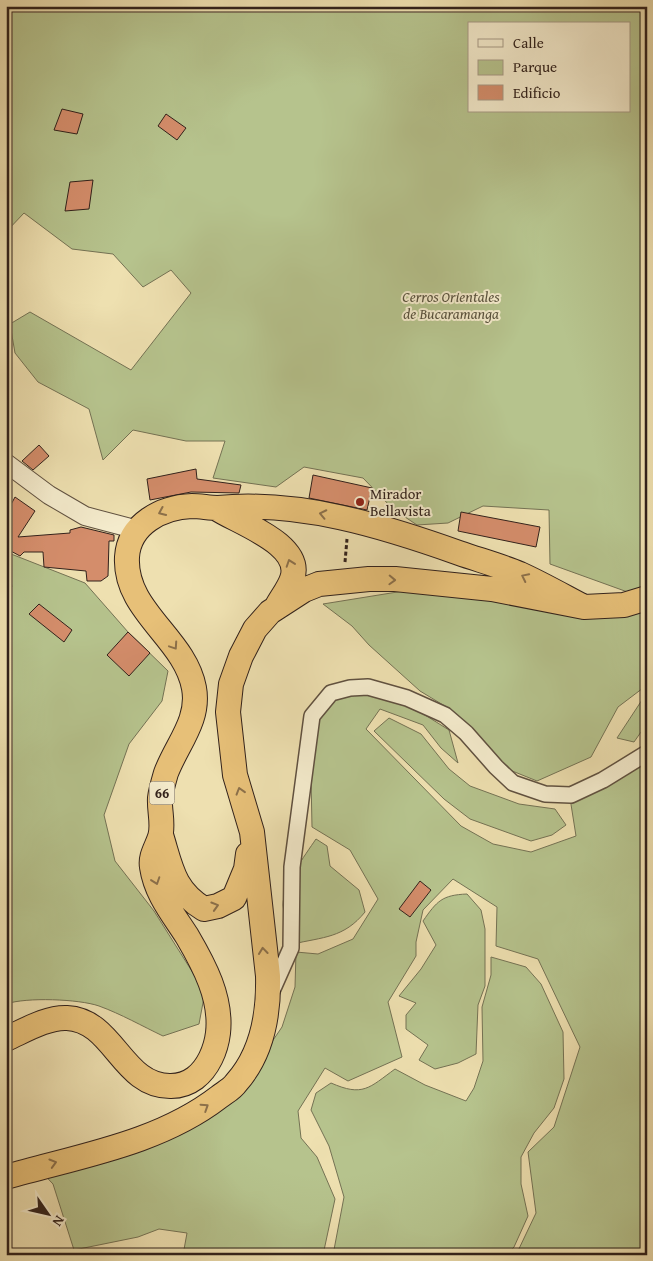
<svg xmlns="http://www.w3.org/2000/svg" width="653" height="1261" viewBox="0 0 653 1261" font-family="'Gentium Book Plus',serif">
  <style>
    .green { fill: #b6c38d; stroke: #747254; fill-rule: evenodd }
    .building { fill: #d48d6b; stroke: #31211b }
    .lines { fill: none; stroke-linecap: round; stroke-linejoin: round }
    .minor-casing { stroke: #605140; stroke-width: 18 }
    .tertiary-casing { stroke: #605140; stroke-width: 20 }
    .trunk-casing { stroke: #31211b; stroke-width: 26 }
    .path { stroke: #31211b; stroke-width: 3; stroke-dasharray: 4 2.5; stroke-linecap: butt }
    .minor { stroke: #f4ebcc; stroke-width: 15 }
    .tertiary { stroke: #f4ebcc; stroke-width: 18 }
    .trunk { stroke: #e7c078; stroke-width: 24 }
    .oneway { stroke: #8c704a }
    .poi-dot { fill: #8f2418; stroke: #f4ebcc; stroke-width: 2 }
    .labels { text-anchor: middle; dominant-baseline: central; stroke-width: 4; stroke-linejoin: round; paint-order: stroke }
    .shield { fill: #f4ebcc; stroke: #6c5e50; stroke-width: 1 }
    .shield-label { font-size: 14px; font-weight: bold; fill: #31211b }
    .park-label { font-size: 15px; font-style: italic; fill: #59523d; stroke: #f4ebcc }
    .poi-label { font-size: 15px; fill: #31211b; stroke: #f4ebcc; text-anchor: start }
  </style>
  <rect width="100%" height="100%" fill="#eee0b0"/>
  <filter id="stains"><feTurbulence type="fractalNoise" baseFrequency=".004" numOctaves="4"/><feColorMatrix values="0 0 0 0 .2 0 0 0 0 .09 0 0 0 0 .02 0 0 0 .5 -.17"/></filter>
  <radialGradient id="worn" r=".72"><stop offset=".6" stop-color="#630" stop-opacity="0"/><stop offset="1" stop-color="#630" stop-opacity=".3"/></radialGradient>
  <path class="green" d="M6,6H647V599L550,564L549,510L483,506L448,523L417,525L393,509L363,478L304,467L276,487L213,478L225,441H186L133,430L103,460L89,409L38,382L15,353L10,324L30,312L131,370L191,293L171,270L143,287L113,254L72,249L24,213L6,232ZM469,24H629V111H469Z
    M6,552L85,583L128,632L168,671L162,701L129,744L104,815L115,861L154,911L205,992L199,1024L163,1036C142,1026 121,1014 99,1006C79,999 26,997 6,1004V589L12,587Z
    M422,588L647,604V685L618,707L591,757L537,781L490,762L453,711L420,691L369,645L352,626L323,604Z
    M369,680L449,730L458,763L441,748L423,725L380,709L366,729L461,826L493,844L531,852L576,836L570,798L647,747V1255H516L536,1213L528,1152L554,1127L580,1047L538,959L496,946L497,907L453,879L423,910L416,942V956L388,1002L402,1057L348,1081L325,1068L298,1111L301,1138L317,1157L335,1199L323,1255H183L187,1233L159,1229L138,1237L74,1250L53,1184L31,1161L110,1136L186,1115L265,1052L282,1027L295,987L296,952L318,954L353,939L378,899L350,850L312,827L311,777L320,697Z
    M647,697V728L641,732L634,742L617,738L642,700Z
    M389,718L421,734L449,769L470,786L519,804L555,809L566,825L552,835L531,841L470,819L444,799L374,731Z
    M316,839L327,846L330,866L359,890L365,912C344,938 323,937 293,944C290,932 284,917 283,905C283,885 305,855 316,839Z
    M467,894L481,910L485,929V986L478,1005L476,1054L458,1063L435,1069L419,1060L428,1045L406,1029V1015L416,1003L399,996L421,969L436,945L423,921C437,901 442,895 467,894Z
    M491,957L526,967L541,984L563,1032L564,1079L554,1108L534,1133L521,1157V1184L528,1216L514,1247L507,1255H333L344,1197L329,1146L311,1110L316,1093L331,1083C363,1097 369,1088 395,1069L425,1085L466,1101L474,1088L483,1061L482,1007L491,975Z"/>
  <path class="building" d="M62,109L83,114L77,134L54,130Z
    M166,114L186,128L177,140L158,126Z
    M93,180L89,209L65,211L70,182Z
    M39,445L49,456L33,470L22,461Z
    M196,469L197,479L241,485L239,493L191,492L150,500L147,479Z
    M313,475L372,488L367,510L309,498Z
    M15,497L35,511L18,537L70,533V530L81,527L114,535V541H109L108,576L101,581H87L86,571L44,567L43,552H24L20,556L9,550L6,554V514Z
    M461,512L540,527L536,547L458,531Z
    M39,604L72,630L64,642L29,614Z
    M128,632L150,653L129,676L107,655Z
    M420,881L431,890L410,917L399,909Z"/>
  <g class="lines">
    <defs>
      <path id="minor" d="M271,993L291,948L292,867L312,716L331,693L350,688L368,687L407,698L445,715L466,733L496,767L513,783L545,794L571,795L603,780L647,753"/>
      <path id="tertiary" d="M6,463L49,495L85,516L138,530"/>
      <path id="trunk" d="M216,508C236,522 305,544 292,579C289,588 282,597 277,606
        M161,835C171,867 173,890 204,909L218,906L234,898L246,869L248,854
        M6,1039C24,1031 47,1017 67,1018C114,1020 122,1087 171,1086C179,1086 187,1084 195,1078C208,1068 216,1050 218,1033C222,998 204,965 187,936C173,914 156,894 152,867C150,856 157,847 160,837C164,825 159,810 160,798C161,790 164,780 166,773C177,744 200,720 194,688C185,638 124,611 127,557C129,524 162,507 192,506C201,506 209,508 218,508C299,500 383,526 459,553C479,560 501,566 520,574C542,584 563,596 584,607
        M6,1177C78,1156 158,1144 219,1097C224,1093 232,1089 236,1083C262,1054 269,1014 268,976L252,832L235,775L228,712L231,684L241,656L255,629L270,612L304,590L319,584L369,579H395L492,589L584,607L624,605L647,598"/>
    </defs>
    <use href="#minor" class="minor-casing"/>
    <use href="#tertiary" class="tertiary-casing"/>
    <use href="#trunk" class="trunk-casing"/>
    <path class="path" d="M345,562L347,539"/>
    <use href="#minor" class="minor"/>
    <use href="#tertiary" class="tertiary"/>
    <use href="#trunk" class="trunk"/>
  </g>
  <defs><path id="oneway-chevron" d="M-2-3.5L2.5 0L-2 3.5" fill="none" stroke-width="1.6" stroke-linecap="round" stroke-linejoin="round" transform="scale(1.25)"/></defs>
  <g class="oneway">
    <use href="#oneway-chevron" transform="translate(162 512) rotate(156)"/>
    <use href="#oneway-chevron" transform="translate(323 514) rotate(-168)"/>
    <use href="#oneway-chevron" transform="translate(290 563) rotate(-109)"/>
    <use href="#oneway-chevron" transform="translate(525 577) rotate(-154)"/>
    <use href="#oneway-chevron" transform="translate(392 580) rotate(2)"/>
    <use href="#oneway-chevron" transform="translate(174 646) rotate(56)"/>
    <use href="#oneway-chevron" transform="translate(240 791) rotate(-107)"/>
    <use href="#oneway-chevron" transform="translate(156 881) rotate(71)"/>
    <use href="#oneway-chevron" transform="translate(215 906) rotate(-17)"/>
    <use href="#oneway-chevron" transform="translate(263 951) rotate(-96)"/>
    <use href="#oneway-chevron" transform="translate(205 1107) rotate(-33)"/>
    <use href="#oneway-chevron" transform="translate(53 1163) rotate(-16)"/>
  </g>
  <circle class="poi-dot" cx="360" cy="502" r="5"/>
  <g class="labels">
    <rect class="shield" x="149.5" y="781.5" width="25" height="23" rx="4"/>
    <g class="shield-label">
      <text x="162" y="793">66</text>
    </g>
    <g class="park-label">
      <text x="451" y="296">Cerros Orientales<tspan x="451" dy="17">de Bucaramanga</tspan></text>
    </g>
    <g class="poi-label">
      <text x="370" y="493">Mirador<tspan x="370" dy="17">Bellavista</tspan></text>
    </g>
  </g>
  <rect width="653" height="1261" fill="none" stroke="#eee0b0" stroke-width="25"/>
  <rect x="8" y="8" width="638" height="1246" fill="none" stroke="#31211b" stroke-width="2.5"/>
  <rect x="12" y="12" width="628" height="1236" fill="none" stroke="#31211b"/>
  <rect x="468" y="22" width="162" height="90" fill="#f4ebcc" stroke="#a69a85"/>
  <rect x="478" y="39" width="25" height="8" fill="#f4ebcc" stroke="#a69a85"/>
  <text x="513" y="48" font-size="15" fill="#31211b">Calle</text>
  <rect x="478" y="60" width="25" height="15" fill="#b6c38d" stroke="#a69a85"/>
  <text x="513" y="72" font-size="15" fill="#31211b">Parque</text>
  <rect x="478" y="85" width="25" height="15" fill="#d48d6b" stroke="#a69a85"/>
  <text x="513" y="98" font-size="15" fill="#31211b">Edificio</text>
  <g transform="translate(48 1214) rotate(124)" stroke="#f4ebcc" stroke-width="4" paint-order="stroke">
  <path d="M0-4L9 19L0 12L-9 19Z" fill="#31211b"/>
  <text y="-8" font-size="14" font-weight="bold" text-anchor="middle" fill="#31211b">N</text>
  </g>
  <rect width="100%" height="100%" filter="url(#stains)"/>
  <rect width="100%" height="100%" fill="url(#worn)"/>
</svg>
